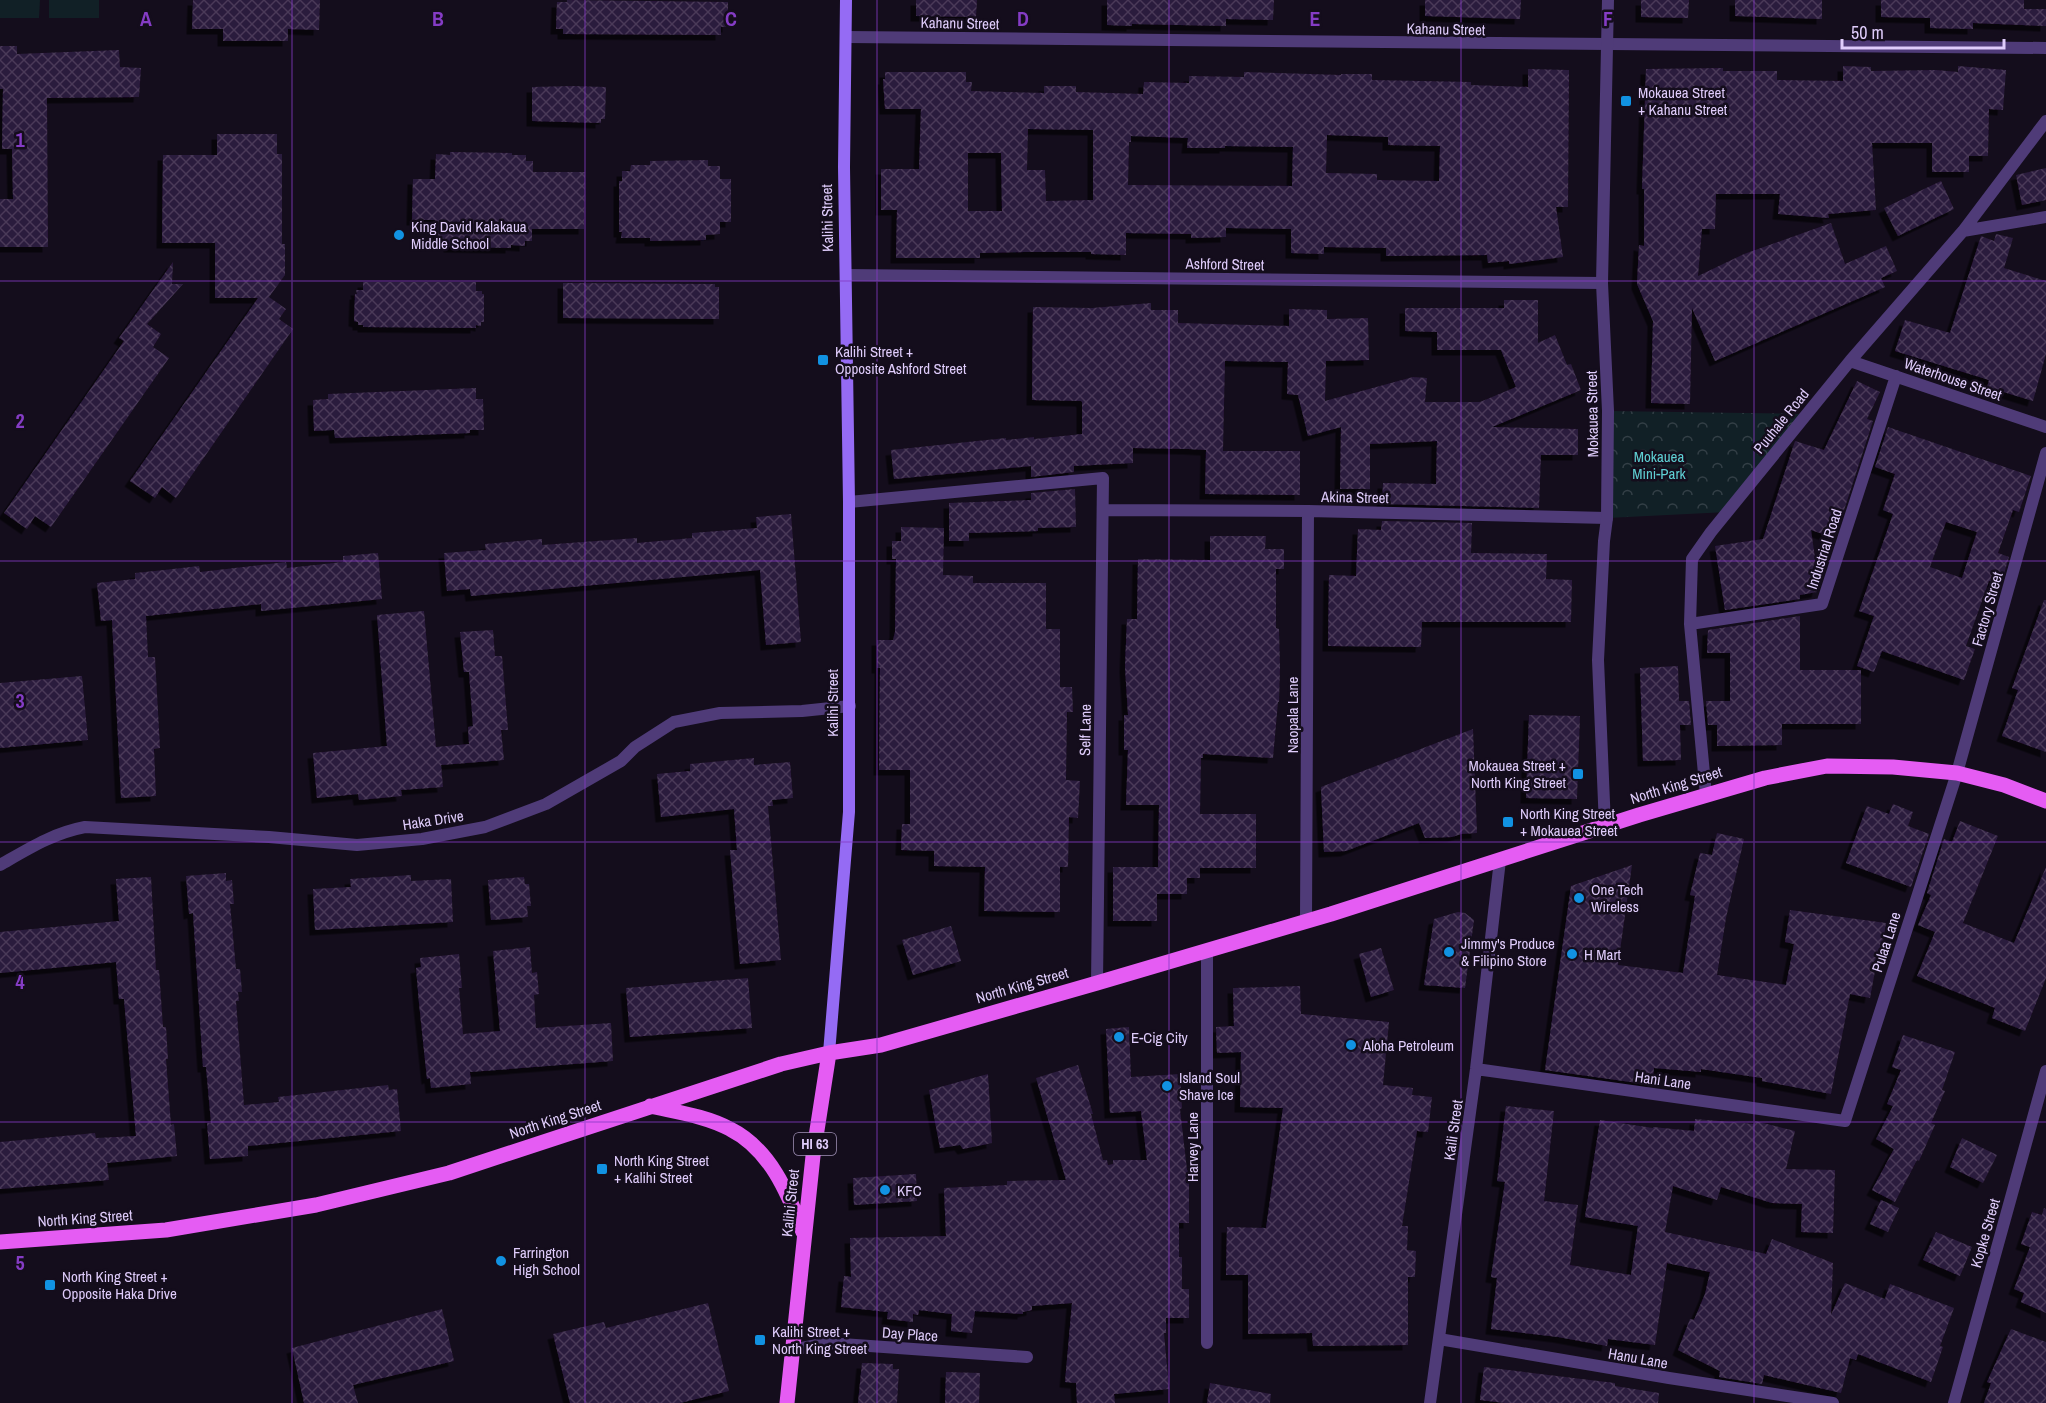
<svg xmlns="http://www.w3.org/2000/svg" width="2046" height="1403" viewBox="0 0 2046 1403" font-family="'Archivo Narrow',sans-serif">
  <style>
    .green { fill: #112026 }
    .forest { fill: url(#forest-crowns) }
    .building { fill: url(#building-cross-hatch); fill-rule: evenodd; filter: url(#shadow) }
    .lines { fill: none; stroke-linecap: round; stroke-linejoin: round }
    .minor { stroke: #4f3b78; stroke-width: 12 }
    .tertiary { stroke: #4f3b78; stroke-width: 12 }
    .secondary { stroke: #956bf4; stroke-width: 12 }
    .primary { stroke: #e55cf3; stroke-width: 15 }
    .grid { fill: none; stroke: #853cc5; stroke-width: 1.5; stroke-opacity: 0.55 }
    .poi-dot { fill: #1192e2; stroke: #140d1c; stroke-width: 2 }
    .labels { text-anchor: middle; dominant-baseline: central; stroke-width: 5; stroke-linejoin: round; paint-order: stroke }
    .shield { fill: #140d1c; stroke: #a293b8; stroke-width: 1.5 }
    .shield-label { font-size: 14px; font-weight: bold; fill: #dfccfb }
    .street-label { font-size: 15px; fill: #dfccfb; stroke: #140d1c }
    .poi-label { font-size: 15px; fill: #dfccfb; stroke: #140d1c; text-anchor: start }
    .park-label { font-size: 15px; fill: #5fd0d4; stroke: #140d1c }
    .grid-label { font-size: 20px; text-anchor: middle; font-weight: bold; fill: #853cc5; stroke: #140d1c; stroke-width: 5; stroke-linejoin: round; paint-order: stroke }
  </style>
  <defs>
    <pattern id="forest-crowns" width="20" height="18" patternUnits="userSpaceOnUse" patternTransform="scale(1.5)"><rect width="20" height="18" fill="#112026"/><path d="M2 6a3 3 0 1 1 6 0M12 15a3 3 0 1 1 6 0" fill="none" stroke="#333f46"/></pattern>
    <pattern id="building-cross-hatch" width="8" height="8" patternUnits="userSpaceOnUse" patternTransform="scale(1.5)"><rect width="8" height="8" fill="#2b1a3c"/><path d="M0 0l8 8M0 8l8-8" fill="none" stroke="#493a59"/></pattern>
    <filter id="shadow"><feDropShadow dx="-5.5" dy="5.5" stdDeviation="0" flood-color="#0009"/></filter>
  </defs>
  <rect width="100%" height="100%" fill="#140d1c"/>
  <path class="green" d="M0,0H40L39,18H0Z
    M49,0H99V18H49Z"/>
  <path class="forest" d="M1608,411L1807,414L1727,512L1607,518Z"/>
  <path class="building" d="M193,0H320L319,30L288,29V41H223V29H192Z
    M567,0L728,2V27H721V35L563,34V29H556L557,2H567Z
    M916,0H977L976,17L916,16Z
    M1107,0H1274L1273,20L1226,19V26L1132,24V26L1107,25Z
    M1425,0H1521L1520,19L1425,16Z
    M1641,0H1689L1688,18L1641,17Z
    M1735,0H1822V19L1735,16Z
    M1881,0H2024V9H2046V26L1973,23V29L1930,28V18L1881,17Z
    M0,46H17V54L119,50L120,67L141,68L139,97L47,98L48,247H0V199H13L12,149H2L3,89H0Z
    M1843,66L1871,67V71L1936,70L1958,72V66L2006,70L2003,110L1989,109L1988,156H1969V172H1932V143H1872L1876,210L1828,214L1829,218L1778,214L1780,194H1716L1715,229H1702L1698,276L1744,254L1831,223L1845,264L1886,246L1897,271L1881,278L1885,287L1715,361L1692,308L1690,404L1651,403L1653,321L1637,284L1639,245L1644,246V189H1642L1646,69L1723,68V71H1777V80L1843,81Z
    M1528,69L1569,70L1568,207H1556L1563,257L1509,264V261L1488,263L1487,255L1386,256V248L1324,247V254L1291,253V229L1226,228V237L1191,238V234L1126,233V255L1091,254V252H1024L980,253V258H896L897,210H881V169H919L921,109H885L883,79H885V72H966V82H972L971,91L1044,93V86H1076V92L1143,94L1144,82L1189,83V76L1244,77V72L1341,75V74H1372V80L1471,82V85L1528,87ZM1028,129L1093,130V200L1046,201L1045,170H1027ZM1327,135L1388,137V145L1440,146L1439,181L1377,180V174L1326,173ZM1131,136L1188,138L1187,148H1225V146L1293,147L1292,186L1128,185L1129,142H1131ZM968,153H1001L1002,211H968Z
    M572,86L606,87L605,119H601V123L532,121V87Z
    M217,134H277V154H282V244H285V275L269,297L286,309L279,319L293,329L176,498L162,487L155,498L130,481L258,298H215V243H162L163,155H217Z
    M450,152L512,153V155H526V161H533V172H585L584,229H532V241H525V246L511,245V248L449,247V245H435V220H412L413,179H435L436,154L450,155Z
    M708,160V166H720V179H731V222H720V234L706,235V240L650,241V238H621L622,232H619V181H622V171H630L631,165H650V161Z
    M2046,168V200L2022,205L2016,175Z
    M1941,181L1954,209L1898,236L1884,208Z
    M1996,234L2013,238L2004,268L2046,281V354L2033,401L1987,387L1989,380L1895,351L1905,320L1950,333L1981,236L1994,241Z
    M173,262L172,284H183L147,324L161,334L153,347L169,358L51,527L35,516L27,529L4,513L124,341L119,338Z
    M363,282H476V291H482V294H484V322H481V326L476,325V328L363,327V325H358V322L354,321L355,294H357L356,290H363Z
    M563,283L715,284V287H719V319L563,318Z
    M1504,300H1538V343L1555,335L1567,365L1571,364L1581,390L1492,427L1578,429V455H1541L1539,508L1382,504L1383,483L1436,484L1437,441L1370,444V489H1340L1341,427L1308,436L1298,395L1287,394L1288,362L1225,361L1223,451H1300V495L1205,494L1206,450L1188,449L1133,448V463L1074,466V472L1031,477V466L894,479L891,450L1006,438V440L1034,437V439L1082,434V402L1081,401L1032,400L1033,307L1092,308L1151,303V310H1178V323L1289,326V309L1327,310V319L1368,318L1369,360L1326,361L1325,401L1413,377L1427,378L1425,402H1480L1516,387L1501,350H1437V332L1405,331V308H1504Z
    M1857,381L1880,392L1867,419L1873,421L1835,538L1811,530L1819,585L1817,592L1800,595V599L1725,610L1715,546L1763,539L1795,441L1824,450Z
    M476,388V399H483L484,430H470V433L335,438L334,430L314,431L313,400L328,399V394Z
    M1888,427L2031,476L2019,512L2013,510L1998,553L2009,557L2001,584L1989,581L1966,646L1975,649L1964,680L1882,651L1874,672L1857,666L1874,616L1859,611L1893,514L1883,510L1895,474L1875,467ZM1946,522L1977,532L1962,578L1930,567Z
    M1075,489L1076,527L1038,528V531L969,533V541H949V503L1031,500V493Z
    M791,514L801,642L766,645L760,570L471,596L470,589L447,591L444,553L486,550L485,544L542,539V545L637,538V543L692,538V533L757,528L756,517Z
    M1382,521L1472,523L1471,553L1547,554L1546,579L1572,580L1571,622H1422L1421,647L1328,646L1329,575L1356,576L1358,529L1381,530Z
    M901,527L944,528L943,575L973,576V583H1046V629H1060V687H1072L1073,712H1067L1066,780L1080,781L1078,818L1069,817L1068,867H1060V912L984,911L985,867L934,866V851L901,850L902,824H910V770H879L880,668H877V640H893L895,632L896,559H892V541H901Z
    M1210,536H1266L1265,549H1284V569H1276V628L1279,629L1280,668L1279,702H1278L1273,758L1203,754V758H1201L1200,814H1256V868H1200V878H1187V894H1157V921H1113V867H1158L1159,805H1126L1128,750H1124V715H1128L1125,667L1127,619H1137L1138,559L1210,560Z
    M378,553L382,599L261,611V604L146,616L148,657H155L160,748L154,749L156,796L121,798L112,620L101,621L97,583L135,579V573L164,570L199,566L200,572L286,562L287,568L343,562V556Z
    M2044,600H2046V752L2002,736L2018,690L2012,688Z
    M424,611L436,747L469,744L468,727L473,726L469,672H464L460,632L493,630L495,656H502L508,730H501L504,760L441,765L443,787L401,790L402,796L359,800L358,794L317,798L313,753L387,746L377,615Z
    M1800,616V670H1861V724H1782V745L1717,746V725H1708L1706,701H1730V653H1707L1708,630Z
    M1678,666L1679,701H1689L1691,725H1680L1681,760L1643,761L1640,668Z
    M82,676L88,740L0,748V683Z
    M1529,715L1580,716L1577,799L1526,798Z
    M1473,729L1477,833L1461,834L1452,837L1425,838L1419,823L1346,851L1324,852L1321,787Z
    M754,758V765L790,762L793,798L772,800L773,806H768L781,960L740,964L730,850H737L734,809L661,817L657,774L690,771V764Z
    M1893,804L1913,812L1908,826L1929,834L1911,887L1846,863L1867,806L1889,814Z
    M1960,821L1998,836L1963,923L2014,943L2046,867V978L2025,1031L1992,1018L1995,1008L1917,976L1935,932L1918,925L1931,895L1927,893L1944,839L1952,842Z
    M1717,833L1744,839L1726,918L1717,975L1786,985L1794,944L1785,942L1790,910L1886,923L1881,955H1878L1870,998L1850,994L1831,1094L1762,1081V1078L1701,1069V1072L1654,1068L1652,1085L1545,1070L1571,886L1632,865L1618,965L1683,973L1695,896L1690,895L1700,853L1712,855Z
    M226,873V881L232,880L234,904H230L236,969H240L242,992H238L239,1001H236L244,1105L279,1102L278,1097L388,1085L389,1090L397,1089L401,1131L248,1146V1156L210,1159L207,1123H211L206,1067H203L193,913L189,914L186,876Z
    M411,875V881L451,879L453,922L315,930L313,889L351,887L350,879Z
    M151,877L156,970H159L163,1027H166L168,1059H166L171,1125L174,1124L177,1156L107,1163L109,1180L0,1189V1142L95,1133L96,1138L136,1136L124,999H119L116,962L0,973V932L119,921L116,879Z
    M524,877L525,884H529L531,906H527L528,917L491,920L488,880Z
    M1458,912L1465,913L1474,920L1465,988L1424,985L1434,919Z
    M951,926L961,961L913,975L902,940Z
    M530,947L532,973L537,972L539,994L534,995L536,1028L611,1023L613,1061L470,1072L471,1084L431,1088L430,1078L427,1079L419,1003L416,968L421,967L420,958L459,954L462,988H459L463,1034L500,1031L493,951Z
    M1381,948L1394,990L1371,997L1359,954Z
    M748,978L752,1028L630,1037L626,988Z
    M1300,986L1301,1014L1389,1022L1383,1085L1413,1088L1412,1095L1432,1097L1428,1132L1417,1131L1402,1226H1408L1407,1250L1416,1251L1415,1277H1408V1345L1313,1346L1312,1333L1248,1334V1275H1226L1227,1227L1266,1228L1283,1108L1240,1107L1241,1052L1217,1053L1216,1027L1234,1026L1233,988Z
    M1129,1027L1131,1077L1180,1074L1182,1108L1180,1109L1187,1170H1189V1223H1179V1257H1182V1289H1189V1318H1166V1333H1164L1169,1389L1114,1394L1115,1403H1077L1076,1383L1065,1382L1072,1303L1032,1306V1310L1023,1312V1314L975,1311L972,1333L951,1331L952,1314L919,1310L918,1315L913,1314V1322L887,1319L888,1312L841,1307L844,1276L851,1277L850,1238L946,1236L944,1188L1007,1185V1181L1066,1180L1036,1078L1078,1065L1093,1114H1091L1103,1160H1107L1108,1165L1113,1164V1160H1147L1141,1111L1110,1113L1106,1029Z
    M1903,1035L1955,1052L1942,1090L1945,1091L1931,1123L1935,1125L1919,1161L1917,1160L1895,1202L1872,1190L1894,1149L1876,1139L1893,1106L1887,1104L1901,1070L1892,1067Z
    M988,1074L992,1143L963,1149L960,1145L940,1148L929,1090Z
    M1506,1106L1554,1111L1544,1201L1578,1205L1570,1265L1631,1275L1638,1226L1585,1217L1600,1120L1653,1128V1127L1694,1131L1695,1119L1754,1124L1755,1121L1795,1131L1786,1169L1835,1170L1833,1233L1801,1232L1802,1204L1772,1203L1721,1187L1717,1200L1673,1186L1665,1232L1766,1254L1772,1239L1833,1263L1831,1315L1845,1283L1885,1299L1890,1284L1954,1308L1940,1346L1943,1347L1931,1382L1858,1354L1856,1360L1850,1358L1841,1393L1764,1375L1762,1384L1719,1377L1720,1371L1678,1350L1690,1319L1694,1320L1705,1294L1710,1272L1667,1263L1655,1345L1608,1339L1607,1346L1558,1337L1491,1329L1497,1278L1491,1277L1505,1182L1497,1181Z
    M1962,1138L1997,1155L1983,1183L1950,1167Z
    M916,1174L917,1201L854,1205L853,1178Z
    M1881,1200L1899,1208L1888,1232L1870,1224Z
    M2044,1208L2046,1209V1313L2021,1302L2024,1293L2014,1289L2030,1247L2021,1244L2032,1212L2042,1215Z
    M1936,1232L1972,1247L1960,1276L1923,1260Z
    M708,1303L729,1391L680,1403H570L553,1334L604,1322L606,1328Z
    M442,1309L454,1361L353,1385L358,1403H304L292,1348Z
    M2011,1329L2046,1342V1403H1984L1991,1383L1987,1382Z
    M862,1363L893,1364V1369H899L897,1403H858Z
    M1484,1367L1615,1383V1386L1659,1393L1658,1403H1505L1480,1400Z
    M946,1372L980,1373L979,1403H945Z
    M1210,1383L1271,1394L1270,1403H1207Z"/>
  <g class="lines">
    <path class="minor" d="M846,37L2046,48
      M1963,231L2046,217
      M847,275L1602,283
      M1850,361L2046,427
      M849,502L1103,478L1097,983
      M1103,510L1308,511L1607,518
      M1690,624L1822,604L1896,376
      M1706,795L1690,624L1692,559L1711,532L1850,361L1963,231L2046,121
      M0,865C28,849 53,833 85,827L269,837L357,845L422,839L485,827L546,804L621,761L635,747L674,722L720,713L802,711L850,706
      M1306,920L1308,511
      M1207,950V1343
      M1476,1069L1845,1121L1957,773L2046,453
      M1439,1339L1669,1378L1833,1403
      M792,1350L827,1343L1027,1357
      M1430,1403L1476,1069L1500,860
      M1954,1403L2046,1071"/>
    <path class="tertiary" d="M1605,826L1598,660L1604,541L1607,518L1608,411L1602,283L1608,0"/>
    <path class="secondary" d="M829,1053L849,812V502L844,167L846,0"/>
    <path class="primary" d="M650,1106C676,1112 706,1116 730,1129C770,1149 788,1193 803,1232
      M0,1242L166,1230L316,1205L449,1173L781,1064L829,1053L881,1045L1097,983L1331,914L1639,815L1765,778L1827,766L1893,767L1957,773L2004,785L2046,801
      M787,1403L813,1156L829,1053"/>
  </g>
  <path class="grid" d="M292,0V1403M585,0V1403M877,0V1403M1169,0V1403M1461,0V1403M1754,0V1403M0,281H2046M0,561H2046M0,842H2046M0,1122H2046"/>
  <g class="poi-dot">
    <rect x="1620" y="95" width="12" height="12" rx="3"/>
    <circle cx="399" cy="235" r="6"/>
    <rect x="817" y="354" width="12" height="12" rx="3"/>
    <rect x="1572" y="768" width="12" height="12" rx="3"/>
    <rect x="1502" y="816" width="12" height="12" rx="3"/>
    <circle cx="1579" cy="898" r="6"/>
    <circle cx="1449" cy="952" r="6"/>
    <circle cx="1572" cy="954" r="6"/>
    <circle cx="1119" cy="1037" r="6"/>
    <circle cx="1351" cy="1045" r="6"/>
    <circle cx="1167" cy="1086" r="6"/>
    <rect x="596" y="1163" width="12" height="12" rx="3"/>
    <circle cx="885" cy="1190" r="6"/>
    <circle cx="501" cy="1261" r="6"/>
    <rect x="44" y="1279" width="12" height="12" rx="3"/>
    <rect x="754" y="1334" width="12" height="12" rx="3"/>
  </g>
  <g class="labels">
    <rect class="shield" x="794" y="1133" width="42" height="22" rx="4.5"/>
    <g class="shield-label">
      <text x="815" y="1144">HI 63</text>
    </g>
    <g class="street-label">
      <text transform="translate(960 23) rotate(1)">Kahanu Street</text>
      <text transform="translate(1446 29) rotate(1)">Kahanu Street</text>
      <text transform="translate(827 218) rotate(-91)">Kalihi Street</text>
      <text transform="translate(1225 264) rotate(1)">Ashford Street</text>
      <text transform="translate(1953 379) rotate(19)">Waterhouse Street</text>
      <text transform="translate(1592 414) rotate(-91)">Mokauea Street</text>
      <text transform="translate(1781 421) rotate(-51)">Puuhale Road</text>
      <text transform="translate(1355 497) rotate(1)">Akina Street</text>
      <text transform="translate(1824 549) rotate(-72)">Industrial Road</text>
      <text transform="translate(1987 609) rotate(-74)">Factory Street</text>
      <text transform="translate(832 703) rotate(-90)">Kalihi Street</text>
      <text transform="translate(1292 715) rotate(-90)">Naopala Lane</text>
      <text transform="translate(1085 730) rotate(-89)">Self Lane</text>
      <text transform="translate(1676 785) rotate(-17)">North King Street</text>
      <text transform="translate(433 820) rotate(-9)">Haka Drive</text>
      <text transform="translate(1886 942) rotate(-72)">Pulaa Lane</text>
      <text transform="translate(1022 985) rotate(-16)">North King Street</text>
      <text transform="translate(1663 1080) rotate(8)">Hani Lane</text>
      <text transform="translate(555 1119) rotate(-18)">North King Street</text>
      <text transform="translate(1453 1130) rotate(-82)">Kaili Street</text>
      <text transform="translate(1192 1147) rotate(-90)">Harvey Lane</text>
      <text transform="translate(790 1203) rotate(-84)">Kalihi Street</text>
      <text transform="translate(85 1218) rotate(-4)">North King Street</text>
      <text transform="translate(1985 1233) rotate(-74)">Kopke Street</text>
      <text transform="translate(910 1334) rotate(4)">Day Place</text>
      <text transform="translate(1638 1358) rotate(10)">Hanu Lane</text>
    </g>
    <g class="poi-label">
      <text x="1638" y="92">Mokauea Street<tspan x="1638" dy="17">+ Kahanu Street</tspan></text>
      <text x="411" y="226">King David Kalakaua<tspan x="411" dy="17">Middle School</tspan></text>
      <text x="835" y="351">Kalihi Street +<tspan x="835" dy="17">Opposite Ashford Street</tspan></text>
      <text x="1566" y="765" text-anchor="end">Mokauea Street +<tspan x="1566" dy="17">North King Street</tspan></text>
      <text x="1520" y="813">North King Street<tspan x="1520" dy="17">+ Mokauea Street</tspan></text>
      <text x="1591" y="889">One Tech<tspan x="1591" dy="17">Wireless</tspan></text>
      <text x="1461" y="943">Jimmy's Produce<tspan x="1461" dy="17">&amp; Filipino Store</tspan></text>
      <text x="1584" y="954">H Mart</text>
      <text x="1131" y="1037">E-Cig City</text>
      <text x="1363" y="1045">Aloha Petroleum</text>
      <text x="1179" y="1077">Island Soul<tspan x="1179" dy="17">Shave Ice</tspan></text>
      <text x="614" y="1160">North King Street<tspan x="614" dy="17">+ Kalihi Street</tspan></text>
      <text x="897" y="1190">KFC</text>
      <text x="513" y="1252">Farrington<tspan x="513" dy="17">High School</tspan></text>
      <text x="62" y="1276">North King Street +<tspan x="62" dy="17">Opposite Haka Drive</tspan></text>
      <text x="772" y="1331">Kalihi Street +<tspan x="772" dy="17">North King Street</tspan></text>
    </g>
    <g class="park-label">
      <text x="1659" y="456">Mokauea<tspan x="1659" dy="17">Mini-Park</tspan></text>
    </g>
  </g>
  <g class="grid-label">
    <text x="146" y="26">A</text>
    <text x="438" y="26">B</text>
    <text x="731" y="26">C</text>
    <text x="1023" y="26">D</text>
    <text x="1315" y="26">E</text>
    <text x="1608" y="26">F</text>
    <text x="20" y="147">1</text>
    <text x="20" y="428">2</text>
    <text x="20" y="708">3</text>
    <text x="20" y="989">4</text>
    <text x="20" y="1270">5</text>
  </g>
  <path d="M1842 39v9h162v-9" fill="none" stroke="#dfccfb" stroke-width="3"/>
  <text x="1851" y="39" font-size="18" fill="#dfccfb" stroke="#140d1c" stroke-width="4.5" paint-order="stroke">50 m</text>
</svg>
